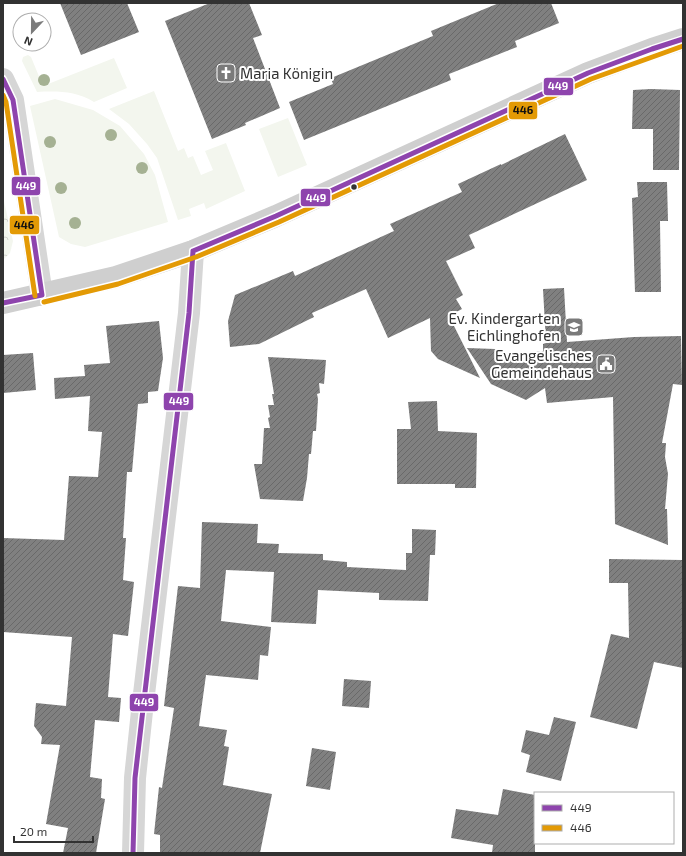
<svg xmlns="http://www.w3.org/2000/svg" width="686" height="856" viewBox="0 0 686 856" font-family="'Exo 2',sans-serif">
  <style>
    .grass { fill: #f3f6ee }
    .park { fill: url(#park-crowns) }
    .building { fill: url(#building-hatch) }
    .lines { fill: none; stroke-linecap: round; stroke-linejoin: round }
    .street { stroke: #d6d6d6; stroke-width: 22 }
    .secondary { stroke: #cfcfcf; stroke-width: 22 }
    .bus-1-casing { stroke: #fff; stroke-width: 8 }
    .bus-2-casing { stroke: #fff; stroke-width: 8 }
    .bus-1 { stroke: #8e44ad; stroke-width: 5 }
    .bus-2 { stroke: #e39a05; stroke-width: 5 }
    .tree { fill: #a5b193 }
    .bus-dot { fill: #323232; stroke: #fff; stroke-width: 1.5 }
    .labels { text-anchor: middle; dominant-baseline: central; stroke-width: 4; stroke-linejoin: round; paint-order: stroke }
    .poi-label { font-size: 15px; fill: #323232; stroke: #fff; text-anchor: end }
    .line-badge { stroke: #fff; stroke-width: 1.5 }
    .badge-label { font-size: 11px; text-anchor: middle; font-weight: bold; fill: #fff }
    .pale-badge-label { font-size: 11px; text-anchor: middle; font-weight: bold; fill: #111 }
  </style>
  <defs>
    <pattern id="park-crowns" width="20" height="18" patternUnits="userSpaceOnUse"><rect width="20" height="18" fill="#f3f6ee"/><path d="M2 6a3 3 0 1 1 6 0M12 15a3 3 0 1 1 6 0" fill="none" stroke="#d1d3cd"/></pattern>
    <pattern id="building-hatch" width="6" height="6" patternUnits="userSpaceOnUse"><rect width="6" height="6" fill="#808080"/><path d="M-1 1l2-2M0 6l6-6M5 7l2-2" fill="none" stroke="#696969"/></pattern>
  </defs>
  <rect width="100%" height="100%" fill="#fff"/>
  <path class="grass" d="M28,55L31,57L43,86L114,58L127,88L94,102C76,91 58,91 37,92L22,61L23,57Z
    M154,91L178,151L184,148L188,158L193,156L201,175L213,170L205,151L226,143L245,191L206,209L204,203L189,209L191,216L178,220L157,158L147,144L129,124L109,109Z
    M55,99L93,110L120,126L144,154L155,175L168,222L85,247L71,244L59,237L30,106Z
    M288,118L307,165L278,177L259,129Z"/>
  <path class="park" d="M3,197L13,241L10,253L3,260Z"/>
  <path class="building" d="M60,3H127L139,32L81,55Z
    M210,3H249L262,35L253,38L280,108L245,123L246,125L212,139L165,21Z
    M499,3H551L559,23L515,41L517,47L449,74L451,80L304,140L289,102L333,84L331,78L433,36L431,31Z
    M651,89L680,90L679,170H653V129H632L633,90Z
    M565,134L587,180L469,235L475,248L446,261L463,295L456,299L462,309L449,316L480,378L438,359L431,351L430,318L388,338L366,289L312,313L314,317L259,344L230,347L228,321L235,295L293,271L295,276L394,231L390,224L462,192L458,184L501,164V165Z
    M637,182H667L668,221H660L661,292H635L632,198L638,197Z
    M564,288L567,342L634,337L681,336L682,385L673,384L662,443H666L665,457L668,474L665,509H667L668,545L615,524L613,397L547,403L545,388L526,400L491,384L467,348L495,349L531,365L530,352L543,351V344L546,343L543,289Z
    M159,321L163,358L158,391L148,392V403L138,404L132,472H127L123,538H126L123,580L134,582L128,636L113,634L108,697L121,698L119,722L95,720L90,777L102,779L101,798L105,799L96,853H63L68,828L46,824L60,745L41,744L42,737L34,726L36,703L66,706L72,637L3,632V538L64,540L69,476L98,477L102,432L88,431L90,396L55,399L54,378L85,376L84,365L110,363L106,326Z
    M33,353L36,390L3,393V355Z
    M268,357L326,360L324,384L319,383L320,393L317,394L318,399L316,431H313L311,454H309L307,478L303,501L260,499L254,464H262L264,428H270L268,418L270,417L268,405H274L272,394H274Z
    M437,401L438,431L477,433L476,488H455V484H397V429H411L408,402Z
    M202,522L258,524L257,543L279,544L278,553L323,554V560L347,562V567L406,570V553H412V529L436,530L435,555H430L428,601L379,600V593L318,590L316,624L271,622L274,572L226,570L221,621L271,627L268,656L260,655L258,680L206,675L199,726L227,730L224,746L229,747L223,785L272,794L260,853H160V835L154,834L159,787L162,788L174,708L164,706L178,586L200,588Z
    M609,559L683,560V668L654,662L637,729L590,717L611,634L629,638L628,583H609Z
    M344,679L371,681L369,708L342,706Z
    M554,717L576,722L561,781L526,772L530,755L521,752L526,730L549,735Z
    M312,748L336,752L330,790L306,786Z
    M503,789L535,795V853H492L493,845L451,838L456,809L498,815Z"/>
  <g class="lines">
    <path class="street" d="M3,79L13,100L42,295
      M133,853L135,778L142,711L189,313L193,251"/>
    <path class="secondary" d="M3,303L116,277L193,251L276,216L588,73L652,49L683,39"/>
    <defs>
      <path id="bus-1" d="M3,79L13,100L42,295
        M193,251L276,216L588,73L652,49L683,39
        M3,303L42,295
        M133,853L135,778L189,313L193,251"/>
      <path id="bus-2" d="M3,95L6,102L35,296
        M44,302L118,284L196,257L279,222L591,79L683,46"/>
    </defs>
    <use href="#bus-1" class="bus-1-casing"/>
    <use href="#bus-2" class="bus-2-casing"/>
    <use href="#bus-1" class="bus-1"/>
    <use href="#bus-2" class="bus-2"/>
  </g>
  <g class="tree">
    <circle cx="44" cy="80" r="6"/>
    <circle cx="111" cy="135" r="6"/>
    <circle cx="50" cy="142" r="6"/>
    <circle cx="142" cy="168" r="6"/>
    <circle cx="61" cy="188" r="6"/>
    <circle cx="75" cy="223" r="6"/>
  </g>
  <defs>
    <symbol id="church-square" viewBox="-11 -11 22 22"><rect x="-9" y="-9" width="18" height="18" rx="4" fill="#7a7a7a" stroke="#fff"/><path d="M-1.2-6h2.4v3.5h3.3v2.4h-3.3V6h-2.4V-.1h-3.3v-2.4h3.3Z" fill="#fff"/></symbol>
    <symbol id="school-square" viewBox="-11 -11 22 22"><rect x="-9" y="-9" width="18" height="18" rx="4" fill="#7a7a7a" stroke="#fff"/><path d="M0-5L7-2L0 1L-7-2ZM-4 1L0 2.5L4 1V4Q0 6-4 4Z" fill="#fff"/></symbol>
    <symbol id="civic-square" viewBox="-11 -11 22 22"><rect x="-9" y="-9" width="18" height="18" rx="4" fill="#7a7a7a" stroke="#fff"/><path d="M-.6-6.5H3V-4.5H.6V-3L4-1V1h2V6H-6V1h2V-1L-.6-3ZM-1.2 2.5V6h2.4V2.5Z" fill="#fff"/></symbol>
  </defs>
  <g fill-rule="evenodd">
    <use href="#church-square" x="215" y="62" width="22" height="22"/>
    <use href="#school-square" x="563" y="316" width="22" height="22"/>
    <use href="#civic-square" x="595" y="353" width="22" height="22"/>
  </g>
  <circle class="bus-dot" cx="354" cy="187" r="3.5"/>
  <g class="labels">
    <g class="poi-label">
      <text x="240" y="73" text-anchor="start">Maria Königin</text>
      <text x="560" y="318">Ev. Kindergarten<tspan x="560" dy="17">Eichlinghofen</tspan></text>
      <text x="592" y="355">Evangelisches<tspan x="592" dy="17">Gemeindehaus</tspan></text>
    </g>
  </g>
  <g class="line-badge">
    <rect x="543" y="77" width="31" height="19" rx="4" fill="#8e44ad"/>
    <rect x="508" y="101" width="30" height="19" rx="4" fill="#e39a05"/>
    <rect x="11" y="176" width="30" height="20" rx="4" fill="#8e44ad"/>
    <rect x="300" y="188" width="31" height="19" rx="4" fill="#8e44ad"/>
    <rect x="9" y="215" width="31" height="20" rx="4" fill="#e39a05"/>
    <rect x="163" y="392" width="31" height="19" rx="4" fill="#8e44ad"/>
    <rect x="129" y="693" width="30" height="19" rx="4" fill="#8e44ad"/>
  </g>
  <g class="badge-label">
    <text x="558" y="90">449</text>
    <text x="26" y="190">449</text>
    <text x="316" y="202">449</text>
    <text x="179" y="405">449</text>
    <text x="144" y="706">449</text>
  </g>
  <g class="pale-badge-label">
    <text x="523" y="114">446</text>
    <text x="24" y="229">446</text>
  </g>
  <rect width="686" height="856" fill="none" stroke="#323232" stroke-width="8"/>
  <rect x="534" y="792" width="140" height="52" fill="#ffffff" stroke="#adadad"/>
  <rect x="542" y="805" width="20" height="6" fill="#8e44ad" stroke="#adadad"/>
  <text x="570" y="812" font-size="12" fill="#323232">449</text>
  <rect x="542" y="825" width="20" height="6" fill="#e39a05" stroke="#adadad"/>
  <text x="570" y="832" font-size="12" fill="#323232">446</text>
  <g transform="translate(32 32) rotate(202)"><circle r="19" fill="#ffffff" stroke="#adadad"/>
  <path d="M0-3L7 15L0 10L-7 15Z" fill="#7a7a7a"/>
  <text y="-6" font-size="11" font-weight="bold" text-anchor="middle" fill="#323232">N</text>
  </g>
  <path d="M14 836v6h79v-6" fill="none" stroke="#323232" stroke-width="2"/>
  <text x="20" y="836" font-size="12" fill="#323232" stroke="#ffffff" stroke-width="3" paint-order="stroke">20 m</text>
</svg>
